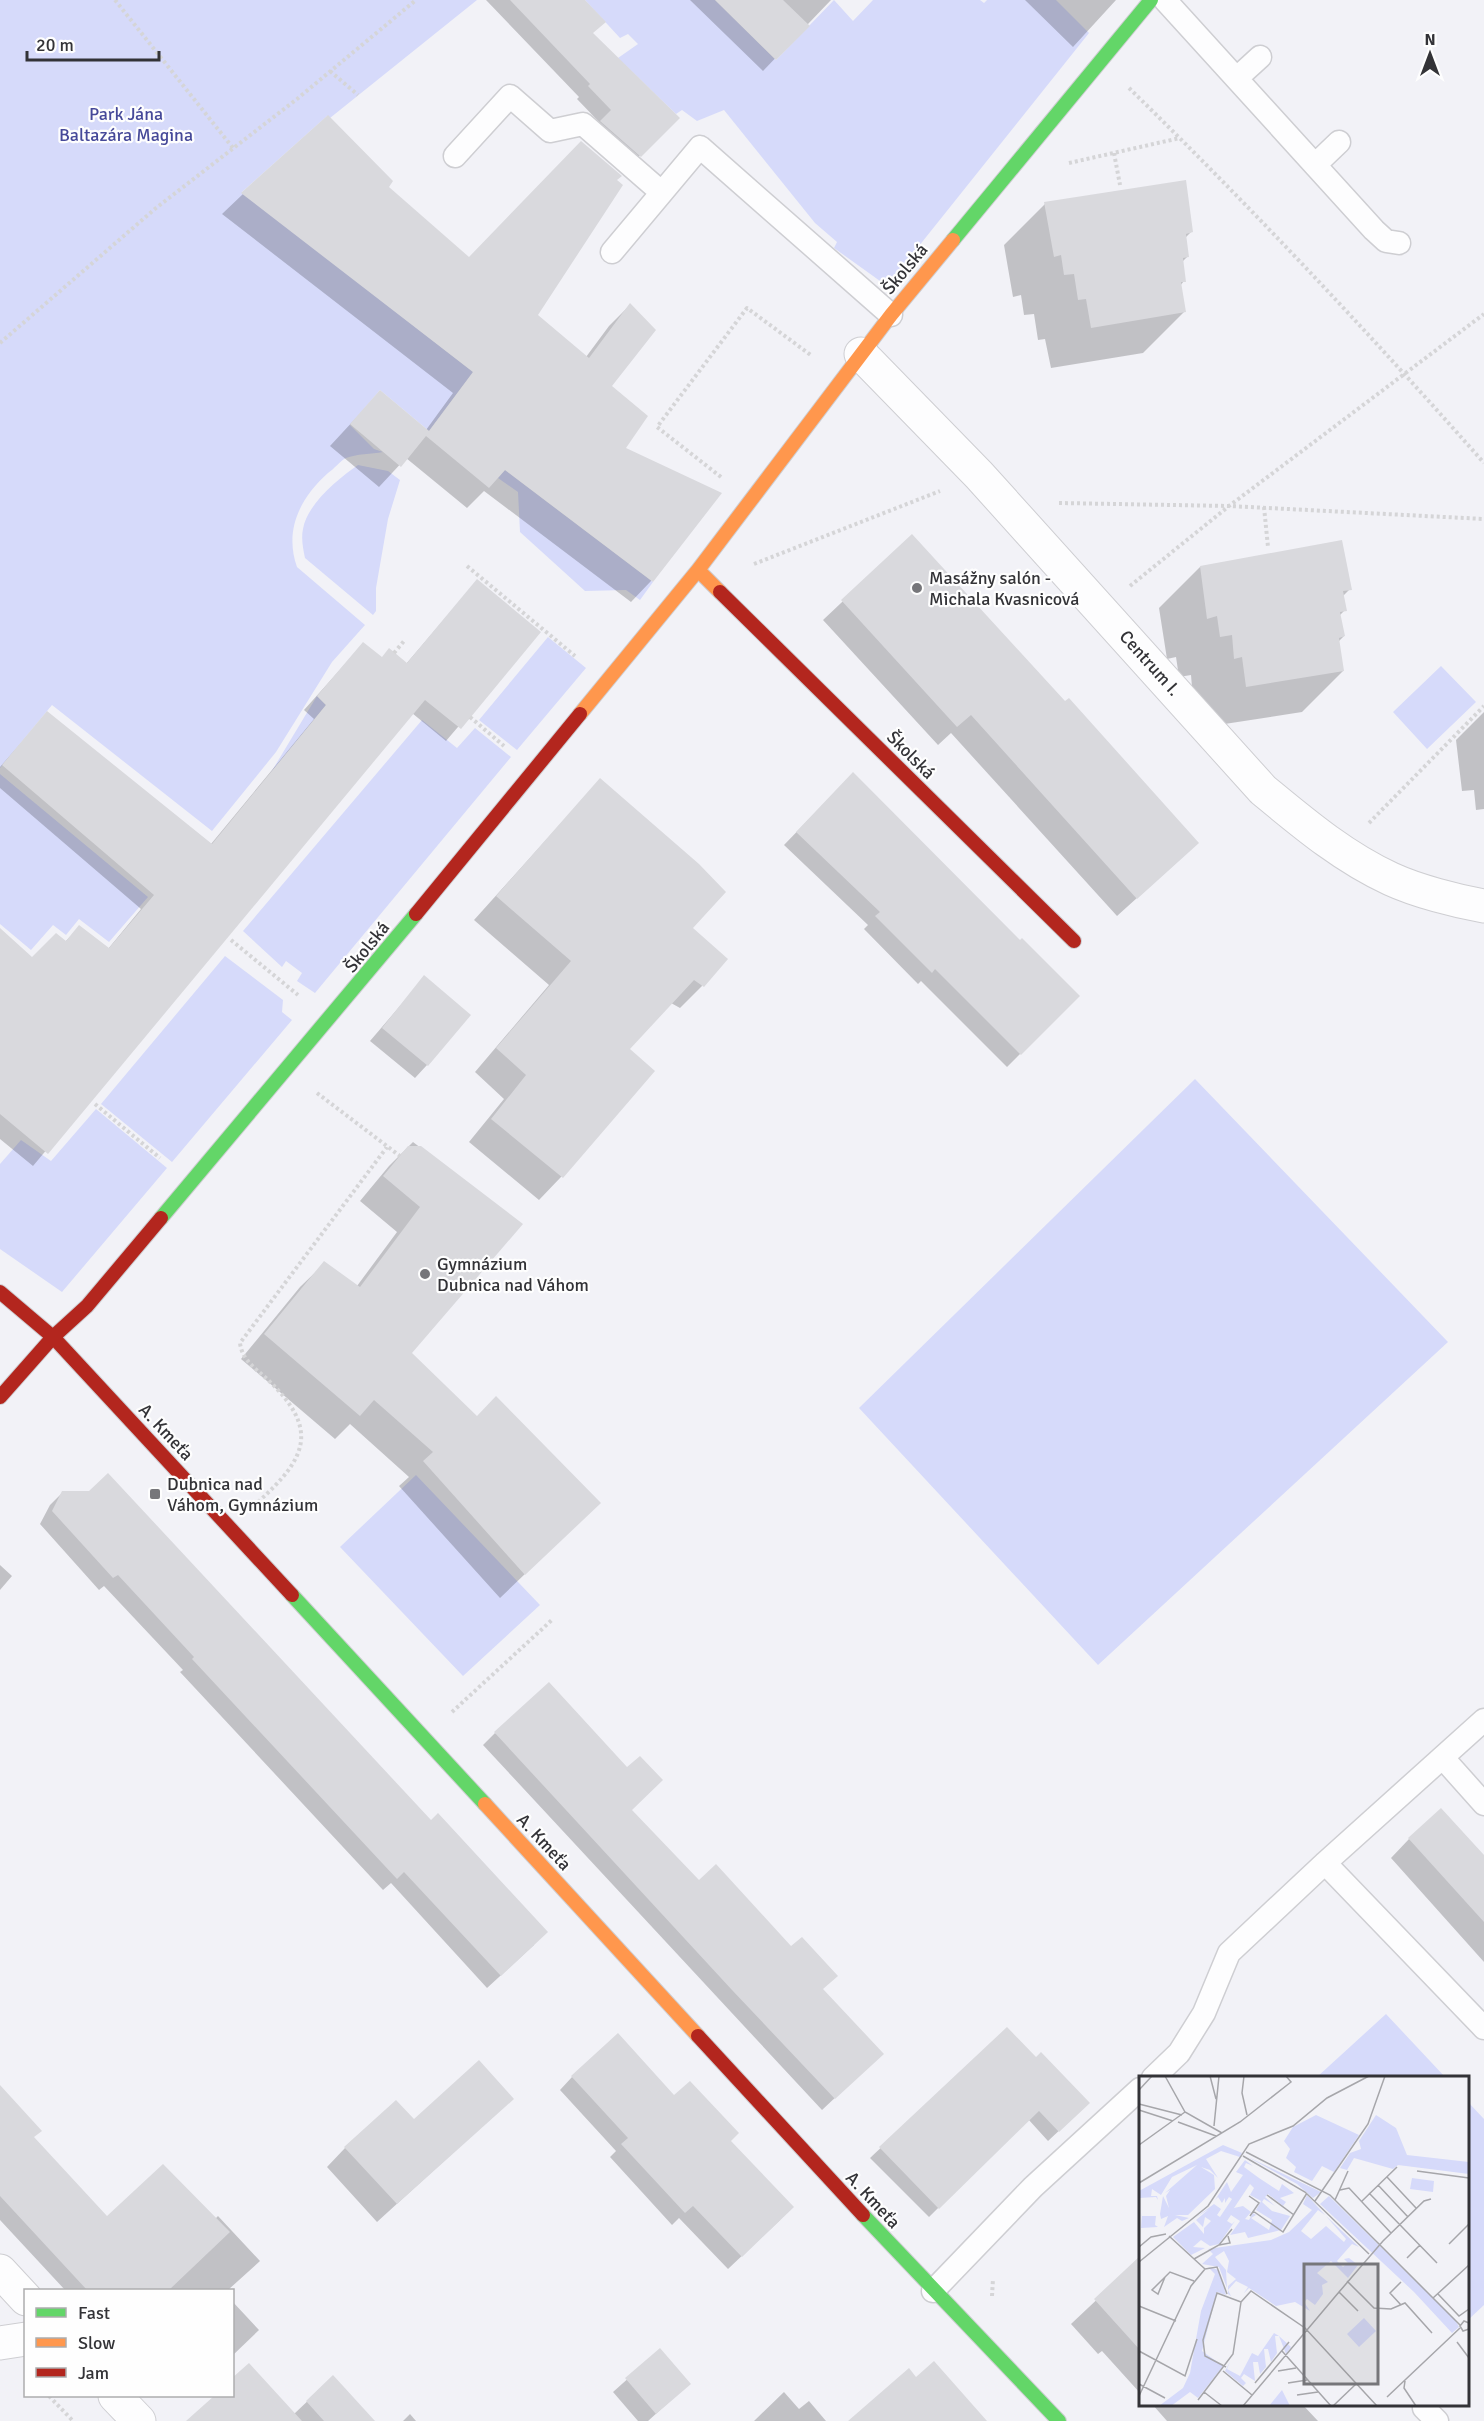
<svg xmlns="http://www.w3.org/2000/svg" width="1484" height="2421" viewBox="0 0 1484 2421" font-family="Signika,sans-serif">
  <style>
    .green { fill: #d6dafa }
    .shadow { fill: #0003 }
    .building { fill: #d9d9dd }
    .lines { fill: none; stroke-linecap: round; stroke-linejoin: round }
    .lane-casing { stroke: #ceced2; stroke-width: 25 }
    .street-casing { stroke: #ceced2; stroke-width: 35 }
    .fast-casing { stroke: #ceced2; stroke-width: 16 }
    .slow-casing { stroke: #ceced2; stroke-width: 16 }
    .jam-casing { stroke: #ceced2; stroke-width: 16 }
    .path { stroke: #d5d5d7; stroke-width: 4; stroke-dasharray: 3 3; stroke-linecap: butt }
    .lane { stroke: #fdfdfe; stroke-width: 22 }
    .street { stroke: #fdfdfe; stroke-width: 33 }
    .fast { stroke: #63d668; stroke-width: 14 }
    .slow { stroke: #ff974d; stroke-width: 14 }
    .jam { stroke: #b3261e; stroke-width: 14 }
    .poi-dot { fill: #76767a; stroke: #fefefe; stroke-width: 2 }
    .labels { text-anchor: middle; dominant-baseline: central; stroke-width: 4.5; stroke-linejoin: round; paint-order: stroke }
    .park-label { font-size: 18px; fill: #464999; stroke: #fefefe }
    .street-label { font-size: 18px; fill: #333337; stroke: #fefefe }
    .poi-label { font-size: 18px; fill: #333337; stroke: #fefefe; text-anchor: start }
    .inset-road { fill: none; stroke: #a6a6aa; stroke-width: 1.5 }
    .view { fill: #76767a; fill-opacity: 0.15; stroke: #76767a; stroke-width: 3 }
    .inset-edge { fill: none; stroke: #333337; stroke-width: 3 }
  </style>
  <rect width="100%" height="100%" fill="#f2f2f7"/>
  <path class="green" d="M0,0H477L330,118L327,116L242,192L473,372L429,431L380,390L350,425L374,449L383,452C372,454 356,454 346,458C340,461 334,469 328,473C300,498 284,530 297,567L365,625L332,662L276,752L212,831L52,705L0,768Z
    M585,0H715L776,60L834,0L853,21L873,0H980L984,3L987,0H1056L1089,33L887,286L834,248L837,242L815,223L724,110L697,121L682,110L676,114L618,58L638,44L628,34L620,38Z
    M358,465L388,471L400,480L388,519L376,588V611L373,615L305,558C303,549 301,538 303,529C307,504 339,478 358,465Z
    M505,470L653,582L640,600L626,590L585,591L520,532L518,492L498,478Z
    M548,637L586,668L517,750L479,720Z
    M1441,666L1476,702L1427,749L1393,712Z
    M317,696L326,705L270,774Z
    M422,720L457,748L475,728L511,757L315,993L297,981L302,973L286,961L282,967L243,931Z
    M0,774L148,897L109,942L79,919L66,935L53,925L31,950L0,924Z
    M225,956L283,1000L282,1012L292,1020L172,1162L101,1104Z
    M1195,1079L1448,1342L1098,1665L859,1408Z
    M96,1109L167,1168L62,1292L0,1249V1164L21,1140L51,1161Z
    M416,1475L540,1605L463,1676L340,1547Z
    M1386,2014L1445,2077H1317Z
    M1468,2102L1484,2119V2305L1468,2320Z"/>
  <path class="shadow" d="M486,0H583L591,34L678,118L627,168L589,135L600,123L577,99L579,97Z
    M690,0H831L763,71Z
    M1025,0H1116L1073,47Z
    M616,179L536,315L586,357L609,326L630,305L610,386L623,448L720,493L651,581L631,602L484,491L467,508L406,458L379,487L330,446L380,392L426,430L453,393L222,214L243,194L387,187L468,259Z
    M1045,204L1191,232L1185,238L1188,256L1182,262L1184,281L1180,286L1184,312L1143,353L1051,368L1045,339L1038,340L1034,314L1024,315L1021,295L1013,297L1004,245Z
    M912,536L1178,861L1117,916L951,733L938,745L823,620Z
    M1200,567L1350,589L1342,597L1345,610L1339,616L1344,636L1338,642L1343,671L1302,712L1205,727L1193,699L1191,675L1179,677L1176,657L1167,659L1159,608Z
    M477,581L539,632L446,741L412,713L33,1166L0,1139V932L32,959L65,942L79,927L108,949L141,909L0,788V767L47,713L211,844L314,719L304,710L363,644L381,658L406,664Z
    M1484,712V809L1476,810L1474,790L1462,791L1456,740Z
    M600,780L691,928L702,986L680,1008L671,1003L628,1049L653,1071L561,1177L539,1200L469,1142L504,1099L475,1072L549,985L474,920Z
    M840,787L1020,942L1078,996L1007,1067L921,981L918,984L864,929L868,925L784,845Z
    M424,978L427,1065L415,1078L370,1041Z
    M413,1142L521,1224L410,1353L574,1527L500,1598L399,1486L409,1477L350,1424L335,1439L241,1359L300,1287L325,1263L357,1286L397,1232L360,1201L389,1166Z
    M63,1492H89L534,1945L487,1988L391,1883L383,1890L180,1672L183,1670L104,1586L99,1590L40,1524L50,1505Z
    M0,1565L12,1576L0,1590Z
    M495,1733L630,1810L699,1882L821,1990L869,2066L822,2110L483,1745Z
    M1409,1839L1484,1858V1962L1391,1858Z
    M1007,2029L1078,2113L1048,2141L1028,2119L929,2217L870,2158Z
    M572,2077L674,2097L729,2141L780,2220L728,2269L679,2218L672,2225L610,2157L616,2151L560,2090Z
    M0,2087L32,2138L107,2219H215L218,2216L260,2261L228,2290H65L0,2220Z
    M512,2099L377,2222L327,2167L345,2148L414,2121Z
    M1140,2259V2393L1102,2351L1098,2354L1071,2324Z
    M232,2301L259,2330L232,2356Z
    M660,2350L689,2384L648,2421H638L613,2392Z
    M333,2377L373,2421H190L216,2396H232L294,2414Z
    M784,2392L799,2409L809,2401L826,2421H754Z
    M1152,2404H1302L1318,2421H1167Z
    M410,2414L416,2421H403Z"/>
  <path class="building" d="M510,0H585L606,22L593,33L680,118L641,157L600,121L611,110L588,86L590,84Z
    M715,0H783L810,26L776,60Z
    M328,115L393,181L389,187L469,257L581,141L622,176L617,180L623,185L538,315L589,358L630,303L656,330L612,386L648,416L626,448L722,493L653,582L505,470L489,488L426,436L401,467L350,424L380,390L429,431L473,372L241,193Z
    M1186,180L1193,232L1186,234L1189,257L1183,258L1186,282H1181L1186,312L1091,328L1086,299L1078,300L1074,274L1064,275L1061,255L1054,257L1044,202Z
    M912,534L1065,701L1069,698L1199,843L1137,899L971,715L957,727L841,600Z
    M1342,540L1352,590L1343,591L1347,611L1340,612L1345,636L1339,638L1344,671L1246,687L1242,657L1234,659L1232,635L1220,637L1217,616L1207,619L1200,566Z
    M477,579L541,632L461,729L425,700L48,1154L0,1114V928L32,957L56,933L66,941L79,925L109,948L154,895L2,765L47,711L212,844L326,705L317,696L363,642L382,657L389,648L407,663Z
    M853,772L1020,940L1022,938L1080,996L1021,1055L935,969L932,973L875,916L880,912L796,832Z
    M600,778L699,864L726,892L693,928L728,959L704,987L694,980L630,1049L655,1071L563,1178L491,1119L526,1075L496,1048L571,961L496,896Z
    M424,975L471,1015L428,1066L382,1028Z
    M408,1146H421L523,1224L412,1353L477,1416L496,1396L601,1503L525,1575L423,1461L433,1452L374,1400L360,1416L264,1334L324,1261L360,1287L420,1207L383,1176Z
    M108,1473L431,1820L438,1813L548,1932L501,1976L404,1872L397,1879L192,1659L194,1657L118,1575L113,1578L52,1511L62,1491H89Z
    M549,1682L627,1767L640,1756L663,1780L632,1810L699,1880L716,1864L791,1946L802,1937L838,1976L823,1989L884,2054L835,2099L732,1990L494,1732Z
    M1441,1808L1484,1855V1922L1408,1838Z
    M1007,2027L1036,2057L1041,2052L1090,2103L1059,2132L1039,2111L939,2209L879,2147Z
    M618,2033L674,2095L690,2081L739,2133L731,2141L794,2207L742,2257L693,2206L685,2213L621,2144L628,2138L571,2076Z
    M479,2060L514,2099L397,2204L344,2147L396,2100L414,2119Z
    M0,2085L42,2131L34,2137L107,2216L163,2164L230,2232L169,2290H87L0,2196Z
    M1140,2256V2350L1094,2299Z
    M660,2348L691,2384L656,2414L625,2378Z
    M934,2361L987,2421H848L909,2368L916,2377Z
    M249,2363L302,2421H186L214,2396H232V2378Z
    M333,2375L375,2421H324L306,2401Z"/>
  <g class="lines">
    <defs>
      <path id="lane" d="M1165,0L1374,230L1386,241L1399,243
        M1237,78L1260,57
        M455,156L510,96L550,131L583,124L661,192
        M1315,165L1339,142
        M612,252L700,147L891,315
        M1443,1758L1484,1804
        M1325,1863L1484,2028
        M1153,2078L1179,2053L1204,2013L1229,1953L1325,1863L1484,1720
        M933,2291L1033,2187L1140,2089
        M1424,2408L1437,2421"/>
      <path id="street" d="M861,354L979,475L1263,790C1303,823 1343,857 1391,879C1417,891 1456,901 1484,906
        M0,2271L26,2299
        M0,2343L26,2339
        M115,2396L139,2421"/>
      <path id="fast" d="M953,240L1151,0
        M161,1218L416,914
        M292,1595L485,1804
        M863,2215L1059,2421"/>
      <path id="slow" d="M720,592L698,570L891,315L953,240
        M580,714L698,570
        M485,1804L698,2036"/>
      <path id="jam" d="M720,592L1074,941
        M416,914L580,714
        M0,1292L53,1337L292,1595
        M0,1397L53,1337L87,1306L161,1218
        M698,2036L863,2215"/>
    </defs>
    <use href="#lane" class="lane-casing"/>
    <use href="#street" class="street-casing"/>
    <use href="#fast" class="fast-casing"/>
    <use href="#slow" class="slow-casing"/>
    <use href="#jam" class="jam-casing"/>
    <path class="path" d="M115,0L233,148
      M330,71L358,95
      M1129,88C1252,208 1370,334 1484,463
      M1114,153L1120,185
      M1069,163L1180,138
      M0,343L156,208L297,99L416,0
      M721,477L657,427L747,308L812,356
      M1059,503L1229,506L1484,519
      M1264,507L1268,547
      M754,564L940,491
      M467,566L575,656
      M1130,586L1229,506L1484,314
      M394,653L404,641
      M470,717L504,746
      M1369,823L1484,706
      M231,940L298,995
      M317,1093L400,1156
      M95,1104L160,1158
      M258,1502C307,1458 320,1429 267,1379C255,1368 242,1360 240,1343L387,1147
      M452,1712L553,1619
      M992,2296L993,2279
      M49,2396L73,2421"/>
    <use href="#lane" class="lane"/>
    <use href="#street" class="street"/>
    <use href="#fast" class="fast"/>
    <use href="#slow" class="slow"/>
    <use href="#jam" class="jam"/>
  </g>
  <g class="poi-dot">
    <circle cx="917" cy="588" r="6"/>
    <circle cx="425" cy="1274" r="6"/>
    <rect x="149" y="1488" width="12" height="12" rx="3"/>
  </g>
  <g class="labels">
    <g class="park-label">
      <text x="126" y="114">Park Jána<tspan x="126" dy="21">Baltazára Magina</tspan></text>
    </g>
    <g class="street-label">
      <text transform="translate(905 269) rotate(-50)">Školská</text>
      <text transform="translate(1150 663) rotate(48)">Centrum I.</text>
      <text transform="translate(911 755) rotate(45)">Školská</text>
      <text transform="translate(367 947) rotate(-51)">Školská</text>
      <text transform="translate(166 1432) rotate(47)">A. Kmeťa</text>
      <text transform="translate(544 1842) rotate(47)">A. Kmeťa</text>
      <text transform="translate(873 2200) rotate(47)">A. Kmeťa</text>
    </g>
    <g class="poi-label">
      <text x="929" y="578">Masážny salón -<tspan x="929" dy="21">Michala Kvasnicová</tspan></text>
      <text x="437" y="1264">Gymnázium<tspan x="437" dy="21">Dubnica nad Váhom</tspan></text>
      <text x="167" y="1484">Dubnica nad<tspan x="167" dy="21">Váhom, Gymnázium</tspan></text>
    </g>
  </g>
  <g transform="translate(1139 2076)">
    <rect width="330" height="330" fill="#f2f2f7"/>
    <path d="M177,39L220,59L195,96L183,90L173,105L155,96L157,91L147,82L151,73L145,65L154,51ZM237,39L257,52L268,79L330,86V98L259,89L254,93L215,82L208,94L201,92L211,77L222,73L220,65ZM84,69L103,77L101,81L82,75L67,83L79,102L71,94L62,91L75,99L76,113L49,139H36L50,142L43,145L38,142L25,151L29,140L22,143L21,138L24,120L30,132L27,120L31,114L26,117L58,89L33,101L22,119L13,113L12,120H18L19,124L17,121L0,122V115ZM107,80L182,116L174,122L158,108ZM106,84L114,90L107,87L105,91L120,102L140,115L143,108L155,117L141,122L147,126L144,130L129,118L126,121L136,130L125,123L123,126L133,135L151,140L142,154L109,162L106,156L91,159L101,145L92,139L88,145L93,148L96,145L80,168L71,170L62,164L54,171L66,172L52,179L34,161L55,146L65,158V152L72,145L66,141L64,151L57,144L70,133L56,142L75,128L82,133L78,139L81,141L93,123L90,121L86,127V122L83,127L79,121L76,124L88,106L92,116L104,99L97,96ZM111,108L115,112L111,119L122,125L117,134L133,144L130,154L112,142L117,139L114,137L110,144L106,143L112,136L104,130L95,132ZM273,102L295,105L294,116L271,113ZM168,119L186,139L179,134L162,155L172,163L187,150L205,166L207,163L187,140L220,171L213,168L198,185L204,191L209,187L205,183L210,182L219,189L209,202L192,185L178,197L189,206L183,209L184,218L176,229L168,223L165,226L171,235L156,226L137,230L110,212L105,217L109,211L97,205L89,214L92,220L89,218V210L97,203L88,196L90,185L85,175L76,181L87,194L88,212L80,191L63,188L74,178L69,173L132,164L150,156L173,134L164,128ZM190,120L317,245L320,251L313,257L275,216L181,128ZM3,137V140H17L16,149L19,151L2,152ZM69,191L80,194L87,219L78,216L63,275L84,290L59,322L51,316L32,330H20L44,312L51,297L62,235L76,198ZM225,242L237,255L220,271L208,258ZM135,257L140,260L152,271L147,278L140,260H136L138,277L132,286L129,273H125L127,291L121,298L119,286H114L116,305L105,298L102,302L107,307L104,310L86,295L91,286L88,293L101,300L113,277L119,280ZM143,314L151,330H130Z" fill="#d6dafa" fill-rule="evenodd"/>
    <path class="inset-road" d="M26,0L46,36L83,57M71,0L77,23M105,0L103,17L108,39M0,14L13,0M0,28L43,39M0,34L34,45M39,46L77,60M75,50L80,0M0,69L46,36M107,76L191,119L321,249M104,80L166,116L230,178M278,95L330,102M248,101L277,132M0,107L101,46L152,6L147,0M239,109L269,141M201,114L210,112L252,157M230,117L298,187M128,119L155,139M110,120L120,127L111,140M196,124L209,95M176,125L229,48L246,0M222,126L258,91M114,135L144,156L168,117M30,160L66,193L78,191L88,218M310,168L330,148M80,169L91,167L89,160M0,171L12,161L27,158M268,182L281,169M55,183L80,169L93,153M0,186L69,130L110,68L154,50L188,22L230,0M26,201L19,218L13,214L31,196L55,205M208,205L235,232L252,233L266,227L293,257M262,206L251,217L262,229M299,218L320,240L330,233M294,222L330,189M102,226L112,215L166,252L238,330M0,230L37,245M219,235L200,216L244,165L285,125L292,123M330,247L325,245L321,250L324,255L330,253M318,266L330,282M0,275L46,300L58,263M143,275L192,330M87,291L66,280L64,264L78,217L102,226M84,295L113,319M139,295L157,292M266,305L265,312L277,330M116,307L150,266M149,307L168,304M0,308L26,322M65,316L83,330M158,319L179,316M0,320L52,210L66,193M248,321L321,252M59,324L94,278L102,226M104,330L200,216M194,330L217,308"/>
    <path class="view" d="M165,188H239V308H165Z"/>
    <rect width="330" height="330" class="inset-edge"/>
  </g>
  <rect x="24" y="2289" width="210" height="108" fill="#fefefe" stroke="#adadae" stroke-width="1.5"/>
  <rect x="36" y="2308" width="30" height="9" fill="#63d668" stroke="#adadae" stroke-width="1.5"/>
  <text x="78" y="2319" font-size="18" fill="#333337">Fast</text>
  <rect x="36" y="2338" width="30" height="9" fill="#ff974d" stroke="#adadae" stroke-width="1.5"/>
  <text x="78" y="2349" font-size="18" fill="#333337">Slow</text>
  <rect x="36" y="2368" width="30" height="9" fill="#b3261e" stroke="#adadae" stroke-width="1.5"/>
  <text x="78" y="2379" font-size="18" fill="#333337">Jam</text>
  <g transform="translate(1430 54)" stroke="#fefefe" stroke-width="4.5" paint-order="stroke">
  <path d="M0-4.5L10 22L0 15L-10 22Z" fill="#333337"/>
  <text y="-9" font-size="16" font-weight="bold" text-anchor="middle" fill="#333337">N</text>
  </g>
  <path d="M27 51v9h132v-9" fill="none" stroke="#333337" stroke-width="3"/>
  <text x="36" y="51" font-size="18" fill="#333337" stroke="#fefefe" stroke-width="4.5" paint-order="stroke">20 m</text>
</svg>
